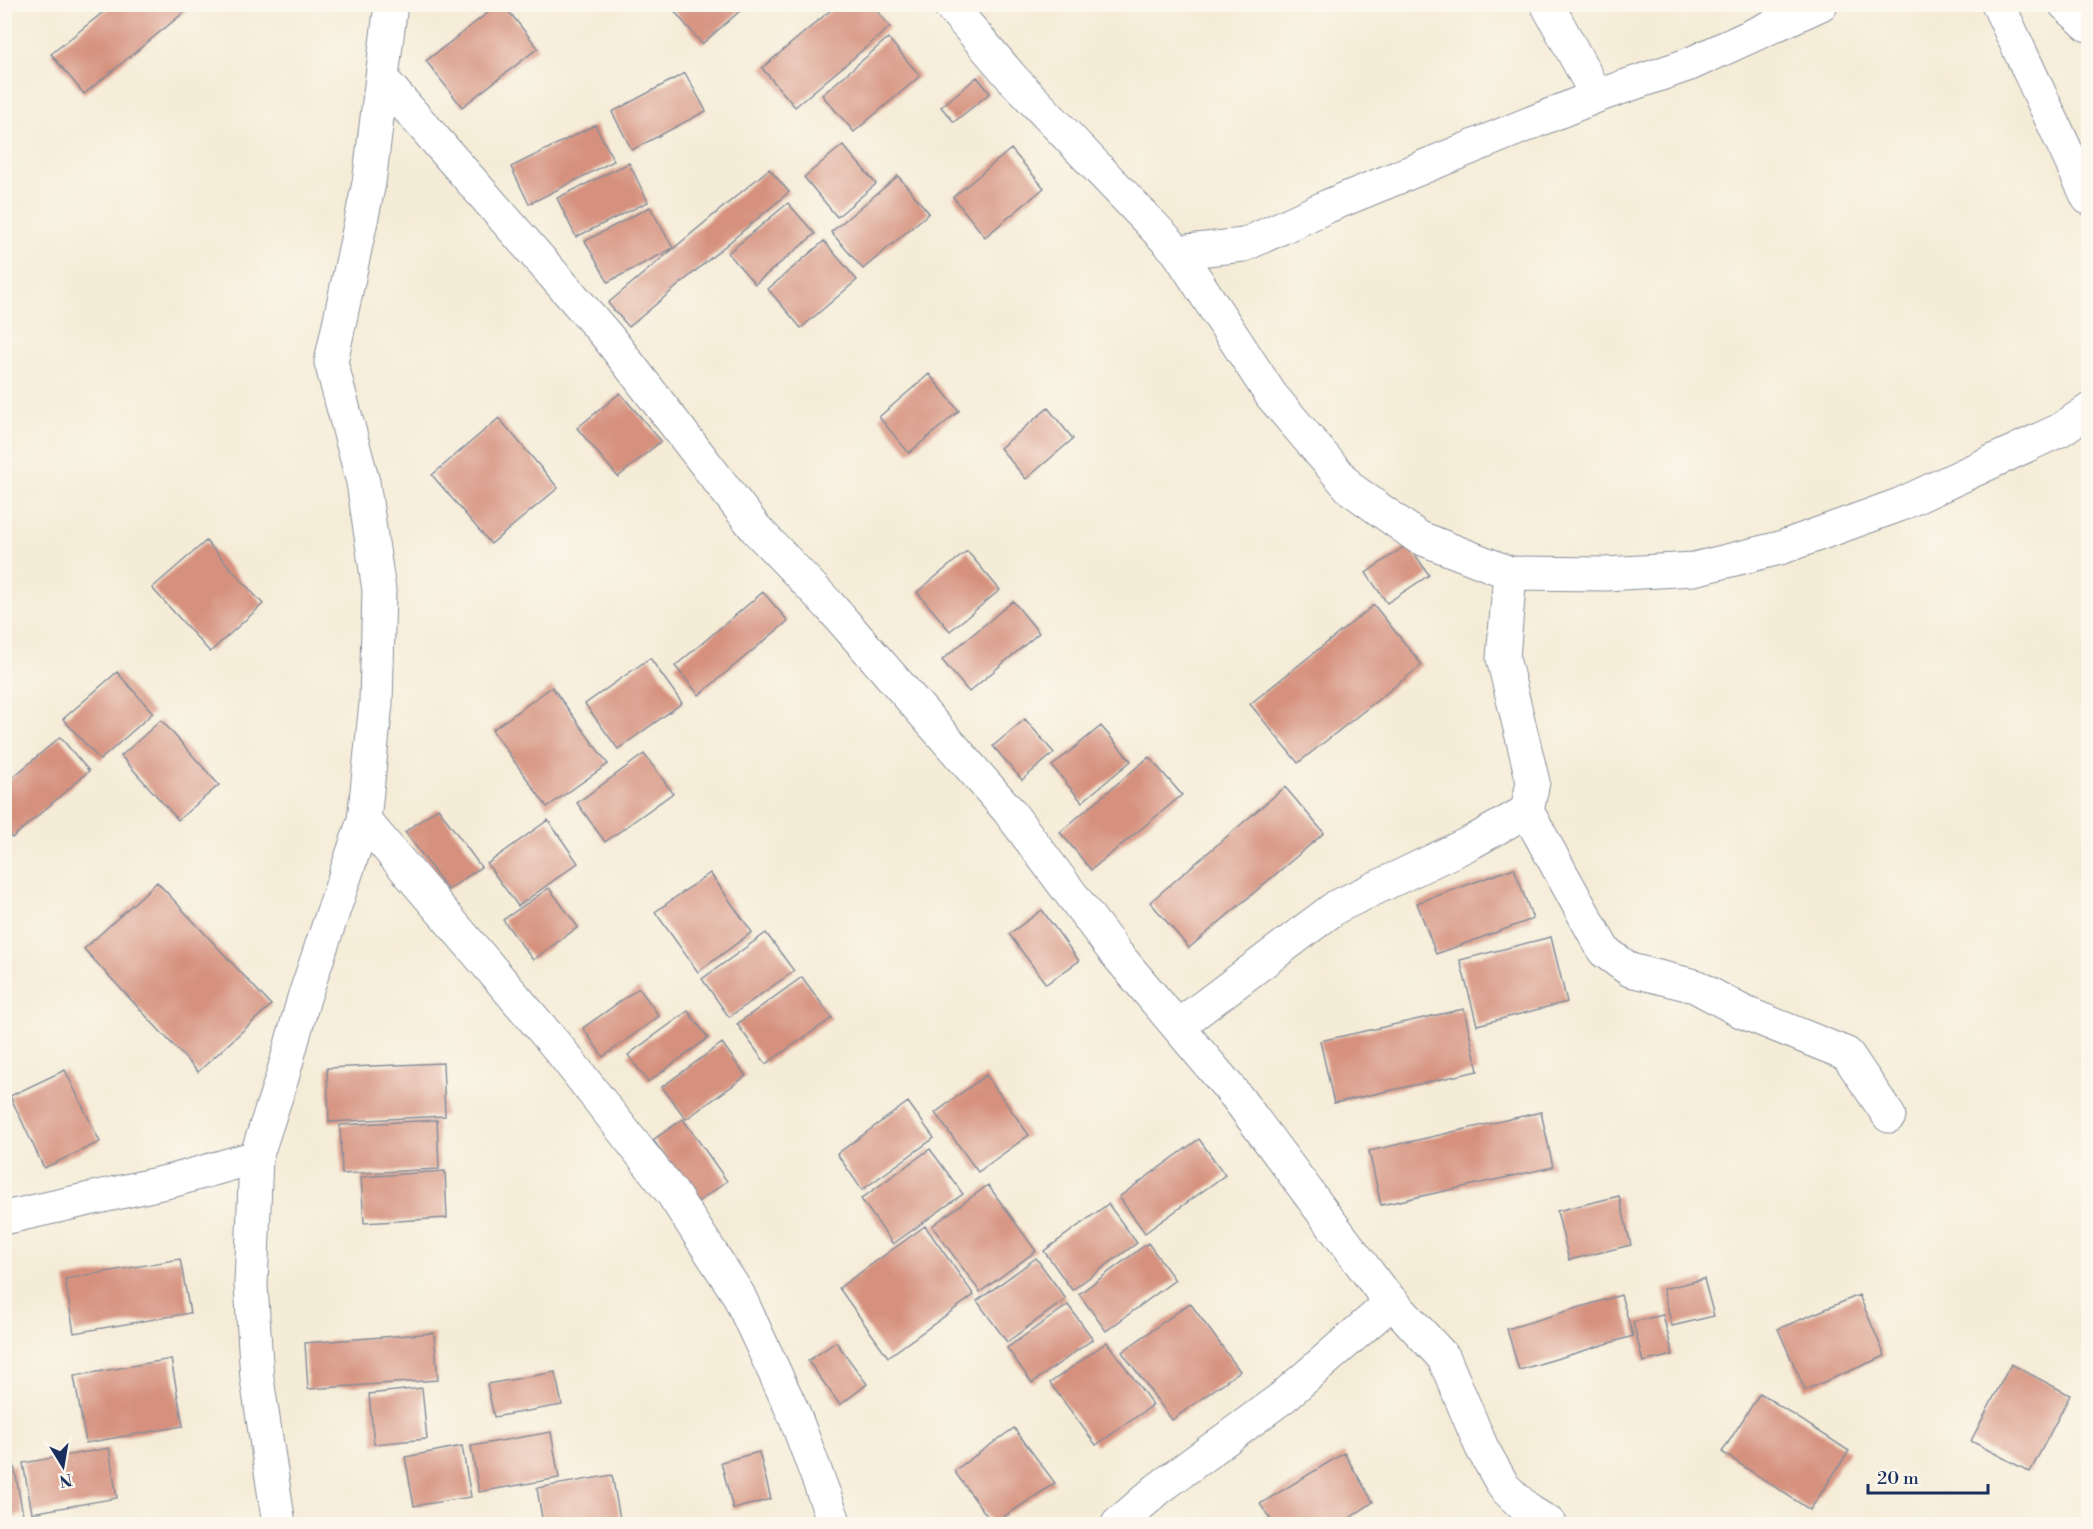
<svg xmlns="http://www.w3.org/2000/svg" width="2093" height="1529" viewBox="0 0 2093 1529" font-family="'Libre Bodoni',serif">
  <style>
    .building { fill: #d6917e }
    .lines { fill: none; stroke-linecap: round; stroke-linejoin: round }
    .street-casing { stroke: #888e9a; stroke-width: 35 }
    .street { stroke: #fff; stroke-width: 33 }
  </style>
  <rect width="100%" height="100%" fill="#fbf7ec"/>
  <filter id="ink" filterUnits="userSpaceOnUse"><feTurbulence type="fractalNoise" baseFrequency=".0167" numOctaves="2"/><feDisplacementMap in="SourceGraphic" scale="12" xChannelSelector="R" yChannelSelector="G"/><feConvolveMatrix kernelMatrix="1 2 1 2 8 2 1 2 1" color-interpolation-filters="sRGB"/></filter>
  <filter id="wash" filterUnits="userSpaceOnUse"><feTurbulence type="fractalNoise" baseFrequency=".008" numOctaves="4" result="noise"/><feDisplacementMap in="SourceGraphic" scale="24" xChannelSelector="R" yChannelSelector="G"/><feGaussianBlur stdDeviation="1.35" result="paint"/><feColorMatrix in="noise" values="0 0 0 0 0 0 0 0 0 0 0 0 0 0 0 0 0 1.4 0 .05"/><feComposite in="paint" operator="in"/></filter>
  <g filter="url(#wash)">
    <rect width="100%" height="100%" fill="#f5ecd7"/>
    <g id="blocks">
      <path class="building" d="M499,4H503L538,48L462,107L426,61Z
        M672,4H748L702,44L670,6Z
        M838,4H872L890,27L795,107L762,68Z
        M112,5H193L84,94L51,54Z
        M888,38L920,76L854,132L822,95Z
        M685,73L706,111L632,150L612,112Z
        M977,77L990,93L954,122L941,107Z
        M595,125L614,161L529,204L511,167Z
        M843,145L876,184L837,217L804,177Z
        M1011,149L1044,188L985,237L953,197Z
        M629,163L648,202L576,237L557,198Z
        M769,169L789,192L629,327L608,303Z
        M898,176L929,213L863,269L831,232Z
        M788,203L815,234L755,284L728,253Z
        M650,207L673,248L608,282L585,241Z
        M824,241L857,280L801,328L768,289Z
        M929,374L959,411L909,453L879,417Z
        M620,393L661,441L618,477L577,428Z
        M1048,408L1073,439L1026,479L1000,448Z
        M499,418L558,488L491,544L432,475Z
        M206,541L263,604L210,652L152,588Z
        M1408,544L1429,575L1387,603L1366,573Z
        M967,551L1000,590L950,631L917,592Z
        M763,592L788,621L699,695L675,666Z
        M1013,601L1039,633L969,692L942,660Z
        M1374,605L1422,665L1298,763L1250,704Z
        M650,658L682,703L618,749L585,704Z
        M117,672L153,713L100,760L63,719Z
        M552,687L608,764L547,807L492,730Z
        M1025,719L1054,753L1022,780L993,746Z
        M161,720L219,785L178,820L121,756Z
        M1101,726L1131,761L1082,802L1052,766Z
        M60,737L89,771L12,838L4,830V785Z
        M644,754L673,793L605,842L577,803Z
        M1149,757L1182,795L1091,870L1060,832Z
        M1285,787L1324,833L1189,948L1150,902Z
        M438,808L481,867L448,890L405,832Z
        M548,820L578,863L518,906L487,864Z
        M1514,868L1533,919L1436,954L1417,903Z
        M710,873L752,932L698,972L655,912Z
        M157,882L271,1005L198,1072L84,949Z
        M549,888L578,927L533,960L503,920Z
        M1042,910L1079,961L1046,984L1009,934Z
        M766,933L794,971L729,1017L702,979Z
        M1551,937L1567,1002L1477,1025L1460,960Z
        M802,977L832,1018L766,1064L737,1024Z
        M639,988L659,1016L603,1057L583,1028Z
        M1464,1009L1478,1071L1334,1103L1320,1041Z
        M688,1011L708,1038L648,1082L628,1055Z
        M722,1043L746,1076L686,1119L662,1087Z
        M443,1063L445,1116L329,1122L327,1068Z
        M65,1070L100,1142L44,1168L10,1096Z
        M986,1075L1029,1135L978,1172L935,1113Z
        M908,1102L934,1138L862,1190L837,1154Z
        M1541,1112L1553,1167L1381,1205L1369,1151Z
        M683,1119L727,1181L698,1202L653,1140Z
        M437,1120L439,1169L342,1174L340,1125Z
        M1199,1139L1225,1175L1145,1233L1119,1197Z
        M930,1149L963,1194L893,1244L861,1199Z
        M445,1171L447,1218L364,1223L361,1177Z
        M988,1185L1036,1251L980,1292L932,1226Z
        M1619,1196L1631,1245L1569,1260L1557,1211Z
        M1108,1204L1137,1243L1072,1290L1044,1251Z
        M925,1226L974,1295L888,1357L839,1288Z
        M1148,1243L1175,1280L1106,1331L1079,1294Z
        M1036,1258L1066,1299L1007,1342L977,1301Z
        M180,1259L190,1313L74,1333L65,1279Z
        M1704,1279L1714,1316L1672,1326L1663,1289Z
        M1621,1295L1633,1336L1519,1370L1507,1329Z
        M1859,1295L1885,1356L1805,1390L1778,1329Z
        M1190,1303L1240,1371L1172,1420L1122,1352Z
        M1068,1305L1093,1339L1032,1383L1007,1348Z
        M1663,1315L1673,1355L1643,1362L1633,1322Z
        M434,1333L438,1380L308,1389L305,1343Z
        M836,1342L867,1384L840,1405L808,1361Z
        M1107,1342L1153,1405L1096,1445L1050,1383Z
        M171,1359L183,1426L86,1443L74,1376Z
        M2011,1364L2070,1395L2030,1472L1971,1441Z
        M555,1372L562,1405L494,1417L487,1384Z
        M422,1388L427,1439L374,1444L369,1394Z
        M1760,1393L1849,1451L1810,1510L1722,1452Z
        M1014,1428L1055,1483L993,1524L954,1471Z
        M551,1432L559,1478L479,1492L471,1446Z
        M462,1446L471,1497L414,1506L405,1457Z
        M109,1448L117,1498L32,1513L23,1463Z
        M759,1452L771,1499L733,1509L721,1462Z
        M1344,1453L1373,1502L1341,1524H1274L1260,1504Z
        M14,1465L23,1515L4,1518V1467Z
        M612,1475L621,1524H543L537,1488Z"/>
    </g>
  </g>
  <g filter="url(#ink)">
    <use href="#blocks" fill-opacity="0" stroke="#888e9a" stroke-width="1.5"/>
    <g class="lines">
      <defs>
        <path id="street" d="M949,4L1013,79L1178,252L1271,395L1351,489L1418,537L1510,573L1605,574L1694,569L1780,548L1899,505L2060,430L2088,411
          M1547,4L1597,96
          M1998,4L2088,198
          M2065,4L2088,25
          M383,80L607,336L756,529L829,605L1008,810L1114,951L1236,1096L1380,1289L1444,1358L1482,1448L1504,1487L1529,1511L1550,1524
          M1178,252L1244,245L1328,206L1597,96L1690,64L1821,4
          M1527,811L1604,951L1630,970L1695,986L1743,1012L1847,1054L1889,1116
          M364,820L560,1050L672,1193L738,1294L794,1414L835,1524
          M1178,1026L1336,907L1472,842L1527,811L1533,782L1503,658L1510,573
          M4,1218L175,1180L256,1157
          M279,1524L257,1379L251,1285L256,1157L282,1078L304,998L364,820L376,703L379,590L363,482L331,362L369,183L391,4
          M1118,1524L1158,1489L1283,1397L1392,1302"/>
      </defs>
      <use href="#street" class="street-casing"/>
      <use href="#street" class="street"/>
    </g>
  </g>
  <rect width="2093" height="1529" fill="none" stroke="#fbf7ec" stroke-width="24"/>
  <g transform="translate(63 1466) rotate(169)" stroke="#fbf7ec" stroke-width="4.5" paint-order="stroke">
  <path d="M0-4.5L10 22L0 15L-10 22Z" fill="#1b2f5e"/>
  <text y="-9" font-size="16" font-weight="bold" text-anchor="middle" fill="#1b2f5e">N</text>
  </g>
  <path d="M1868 1484v9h120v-9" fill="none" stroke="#1b2f5e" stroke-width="3"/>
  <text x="1877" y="1484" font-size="18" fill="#1b2f5e" stroke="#fbf7ec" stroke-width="4.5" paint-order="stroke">20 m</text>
</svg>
